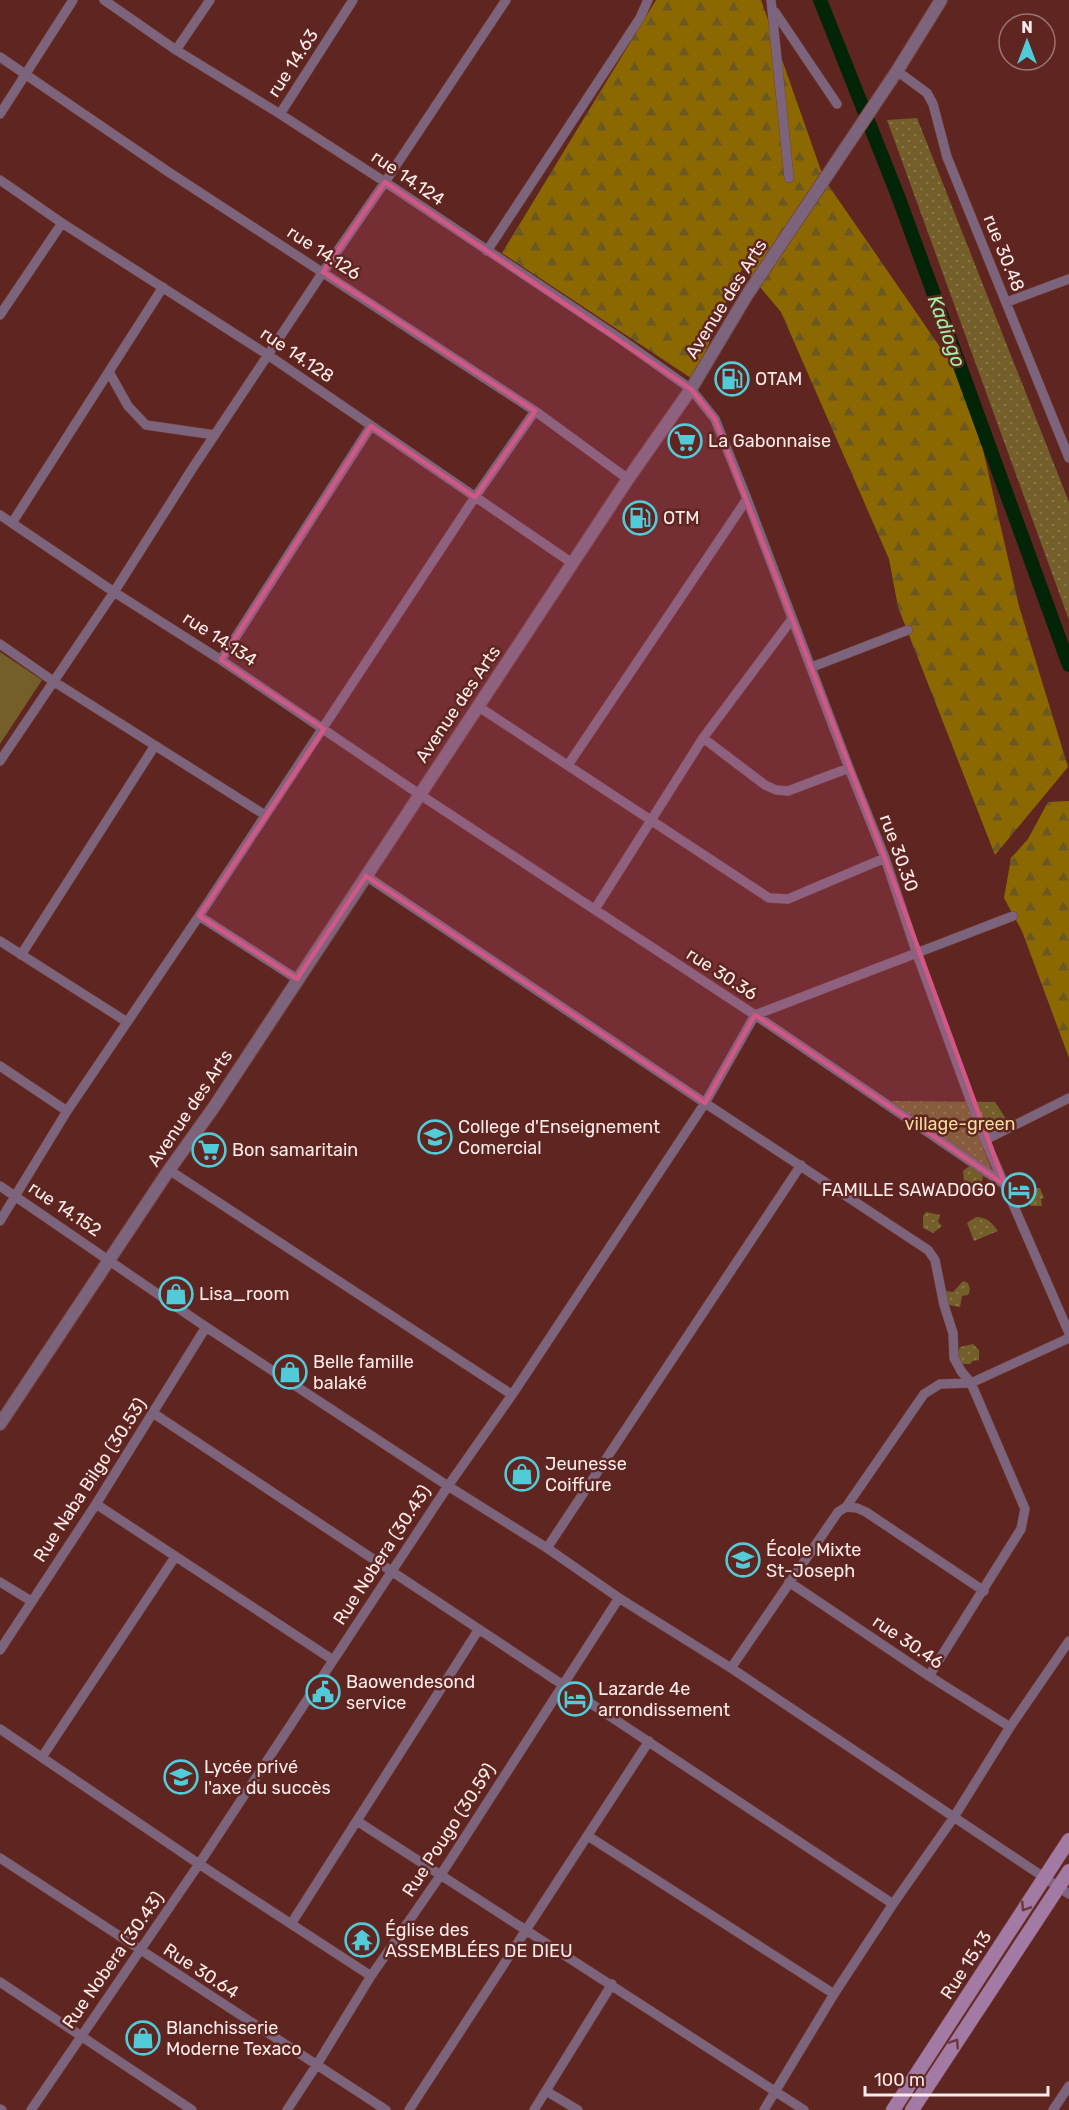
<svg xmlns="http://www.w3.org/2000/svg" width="1069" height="2110" viewBox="0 0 1069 2110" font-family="Rubik,sans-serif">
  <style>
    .grass { fill: url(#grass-dots) }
    .forest { fill: url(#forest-firs) }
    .pitch { fill: #745e2a }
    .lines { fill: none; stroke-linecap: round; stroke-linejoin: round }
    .canal { stroke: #022407; stroke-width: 14 }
    .minor-casing { stroke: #784541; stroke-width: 10 }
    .tertiary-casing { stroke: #784541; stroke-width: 14 }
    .secondary-casing { stroke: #784541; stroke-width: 15 }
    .minor { stroke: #7d647d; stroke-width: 9 }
    .tertiary { stroke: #7d647d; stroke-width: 12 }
    .secondary { stroke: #a27aa3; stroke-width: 14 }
    .oneway { stroke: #6c363b }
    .marked { fill: #d35785; fill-opacity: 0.2; stroke: #d35785; stroke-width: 4.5; stroke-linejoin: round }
    .labels { text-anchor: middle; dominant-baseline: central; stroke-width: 5; stroke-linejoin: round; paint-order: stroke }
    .street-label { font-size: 18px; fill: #faeae8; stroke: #5f2521 }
    .poi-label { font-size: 18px; fill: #faeae8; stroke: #5f2521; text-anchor: start }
    .park-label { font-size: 18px; fill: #f7db9d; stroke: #5f2521 }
    .water-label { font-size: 20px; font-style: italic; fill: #9af3a1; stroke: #5f2521 }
  </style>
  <defs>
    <pattern id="grass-dots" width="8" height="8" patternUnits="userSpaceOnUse" patternTransform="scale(1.5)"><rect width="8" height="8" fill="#745e2a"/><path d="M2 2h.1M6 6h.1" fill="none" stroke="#897549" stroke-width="1.8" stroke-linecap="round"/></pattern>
    <pattern id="forest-firs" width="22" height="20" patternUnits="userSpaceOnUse" patternTransform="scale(1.5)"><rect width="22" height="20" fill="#8b6900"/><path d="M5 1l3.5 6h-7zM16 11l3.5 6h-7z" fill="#6b5823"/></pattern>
  </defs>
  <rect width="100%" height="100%" fill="#5f2521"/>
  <path class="grass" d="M917,118L1069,502V620L887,120Z
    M892,1101L995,1102L1010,1125L979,1138L993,1173L893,1108Z
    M975,1165L984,1176L982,1177L983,1178L980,1187L969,1182L967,1184L964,1180L963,1171L968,1167Z
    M1026,1178L1033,1180L1036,1188H1040L1044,1198L1041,1199L1042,1206H1031L1025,1199H1021L1019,1193L1021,1190L1018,1184Z
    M926,1212L940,1215L938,1222L942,1226L933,1233L923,1228V1216Z
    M976,1217C987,1217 992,1223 998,1231L974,1241L967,1223Z
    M963,1281L968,1283L970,1289L968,1295L962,1296L960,1307L949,1305L945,1297L946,1291L953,1292Z
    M973,1344L979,1350V1360L973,1361L970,1364H961L957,1355L960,1347Z"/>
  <path class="forest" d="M656,0H761L824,179L969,389L1019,606L1068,767L995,855L898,607L889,559L781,312L743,267L721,313L694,380L502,253Z
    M1069,801V1058L1022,931L1004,898L1011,858L1028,839L1048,802Z"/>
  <path class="pitch" d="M0,652L42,680L0,744Z"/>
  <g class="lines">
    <path class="canal" d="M820,0L898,196L1069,665"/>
    <defs>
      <path id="minor" d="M104,0L176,50L280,114L385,182L619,338L691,389L715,419L747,499L849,768L885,858L917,954L985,1140L1069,1333
        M771,0L789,178
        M775,12L837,104
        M176,50L210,0
        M0,57L167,171L535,411L628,479
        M897,71L927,93L933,104L947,157L1069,458
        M0,114L73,0
        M280,114L353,0
        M0,180L62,223L268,355L572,563
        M487,251L640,18L648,0
        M1007,302L1069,279
        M0,315L62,223
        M109,372L128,406L146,425L215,435
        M0,515L114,592L221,660L419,794L755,1015L1004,1184
        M12,523L163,287
        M0,644L53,681L265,815
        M221,660L371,426
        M812,667L908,630
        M479,707L769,898L788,899L885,858
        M703,738L765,785L776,790L788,791L849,768
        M0,761L114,592L192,469L323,272L385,182L506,0
        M568,765L747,499
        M366,876L705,1103L928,1250L935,1260L944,1305L953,1333L954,1358L961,1371L971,1383L1025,1509L1021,1529L929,1676
        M595,909L703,738L792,619
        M199,916L297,979
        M0,941L127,1022
        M21,955L154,747
        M0,1066L67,1111
        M985,1140L1069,1098
        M169,1170L511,1394
        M0,1186L206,1327L448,1486L547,1548L619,1598L731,1668L1069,1894
        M0,1221L67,1111L199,916L475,497L535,411
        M153,1413L893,1904
        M96,1504L333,1660
        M846,1507L857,1508L866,1512L984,1591
        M547,1548L801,1165
        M0,1582L31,1601
        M789,1582L929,1676L1010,1727
        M0,1650L96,1504L206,1327
        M731,1668L838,1512L846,1507L924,1394L940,1384L971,1383L1069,1338
        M0,1729L199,1864L371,1976
        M42,1757L175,1557
        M357,1821L804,2110
        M588,1836L834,1994
        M0,1858L386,2110
        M291,1924L479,1629
        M0,1982L192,2110
        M546,2091L578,2110
        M0,2109L2,2110
        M31,2110L199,1864L448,1486L514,1392L705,1103L755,1015L1013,916
        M287,2110L316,2066L371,1976L440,1876L619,1598
        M409,2110L649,1741
        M534,2110L612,1984
        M764,2110L834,1994L893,1904L954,1817L1010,1727L1069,1641
        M1053,2110L1069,2086"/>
      <path id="tertiary" d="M0,1424L169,1170L214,1107L628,479L691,389L747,295L897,71L941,0"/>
      <path id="secondary" d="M893,2110L1069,1840
        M912,2110L1069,1871"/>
    </defs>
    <use href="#minor" class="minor-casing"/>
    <use href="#tertiary" class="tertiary-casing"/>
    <use href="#secondary" class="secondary-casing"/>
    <use href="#minor" class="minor"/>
    <use href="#tertiary" class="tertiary"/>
    <use href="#secondary" class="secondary"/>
  </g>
  <defs><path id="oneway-chevron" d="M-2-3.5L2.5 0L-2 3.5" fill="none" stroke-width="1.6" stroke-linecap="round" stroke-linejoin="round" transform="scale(1.5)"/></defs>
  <g class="oneway">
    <use href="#oneway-chevron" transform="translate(1025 1907) rotate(123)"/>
    <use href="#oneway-chevron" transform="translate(955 2043) rotate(-57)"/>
  </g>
  <path class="marked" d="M385,182L691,389L715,419L885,858L1005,1185L755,1015L705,1103L366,876L297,979L199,916L324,729L221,660L371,426L475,497L535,411L323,272Z"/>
  <defs>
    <symbol id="fuel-ring" viewBox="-11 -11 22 22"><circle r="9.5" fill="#5f2521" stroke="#52cbd9" stroke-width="1.5"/><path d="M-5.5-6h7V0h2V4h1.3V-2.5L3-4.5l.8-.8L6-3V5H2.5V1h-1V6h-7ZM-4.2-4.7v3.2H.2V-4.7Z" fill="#52cbd9"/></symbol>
    <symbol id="supermarket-ring" viewBox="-11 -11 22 22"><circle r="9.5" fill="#5f2521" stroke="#52cbd9" stroke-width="1.5"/><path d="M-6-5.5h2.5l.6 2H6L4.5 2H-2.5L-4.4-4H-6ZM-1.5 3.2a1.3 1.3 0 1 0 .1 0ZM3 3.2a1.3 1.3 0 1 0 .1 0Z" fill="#52cbd9"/></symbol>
    <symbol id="school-ring" viewBox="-11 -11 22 22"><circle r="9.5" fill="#5f2521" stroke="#52cbd9" stroke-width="1.5"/><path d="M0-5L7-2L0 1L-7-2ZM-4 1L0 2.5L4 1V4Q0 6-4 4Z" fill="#52cbd9"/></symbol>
    <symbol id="hotel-ring" viewBox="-11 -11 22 22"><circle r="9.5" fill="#5f2521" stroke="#52cbd9" stroke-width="1.5"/><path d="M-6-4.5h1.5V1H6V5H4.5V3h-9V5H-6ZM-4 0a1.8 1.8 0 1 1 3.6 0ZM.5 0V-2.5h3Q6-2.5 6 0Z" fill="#52cbd9"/></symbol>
    <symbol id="shop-ring" viewBox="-11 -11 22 22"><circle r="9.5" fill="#5f2521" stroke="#52cbd9" stroke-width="1.5"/><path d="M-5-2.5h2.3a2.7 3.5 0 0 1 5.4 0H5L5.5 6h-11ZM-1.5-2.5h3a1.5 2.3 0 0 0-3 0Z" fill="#52cbd9"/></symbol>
    <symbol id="civic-ring" viewBox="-11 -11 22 22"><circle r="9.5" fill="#5f2521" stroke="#52cbd9" stroke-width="1.5"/><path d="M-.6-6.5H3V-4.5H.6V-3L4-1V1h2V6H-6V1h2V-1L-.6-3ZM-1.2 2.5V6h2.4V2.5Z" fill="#52cbd9"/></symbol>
    <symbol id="temple-ring" viewBox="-11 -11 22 22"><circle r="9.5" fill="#5f2521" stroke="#52cbd9" stroke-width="1.5"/><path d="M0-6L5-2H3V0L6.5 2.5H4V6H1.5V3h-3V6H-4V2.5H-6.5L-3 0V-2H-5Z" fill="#52cbd9"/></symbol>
  </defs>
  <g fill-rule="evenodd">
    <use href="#fuel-ring" x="713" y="360" width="38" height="38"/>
    <use href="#supermarket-ring" x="666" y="422" width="38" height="38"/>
    <use href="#fuel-ring" x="621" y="499" width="38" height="38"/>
    <use href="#school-ring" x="416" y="1118" width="38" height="38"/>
    <use href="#supermarket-ring" x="190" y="1131" width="38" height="38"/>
    <use href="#hotel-ring" x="1000" y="1171" width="38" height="38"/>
    <use href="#shop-ring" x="157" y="1275" width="38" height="38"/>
    <use href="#shop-ring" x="271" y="1353" width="38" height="38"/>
    <use href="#shop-ring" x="503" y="1455" width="38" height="38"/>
    <use href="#school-ring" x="724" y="1541" width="38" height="38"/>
    <use href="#civic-ring" x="304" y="1673" width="38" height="38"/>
    <use href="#hotel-ring" x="556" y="1680" width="38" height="38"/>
    <use href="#school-ring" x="162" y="1758" width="38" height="38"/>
    <use href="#temple-ring" x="343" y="1921" width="38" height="38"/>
    <use href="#shop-ring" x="124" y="2019" width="38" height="38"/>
  </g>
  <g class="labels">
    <g class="street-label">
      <text transform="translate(293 63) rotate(-57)">rue 14.63</text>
      <text transform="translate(408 178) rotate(34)">rue 14.124</text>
      <text transform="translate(324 253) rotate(33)">rue 14.126</text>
      <text transform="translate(1004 253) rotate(68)">rue 30.48</text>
      <text transform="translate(726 299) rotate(-58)">Avenue des Arts</text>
      <text transform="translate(297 355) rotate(34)">rue 14.128</text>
      <text transform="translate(220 639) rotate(33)">rue 14.134</text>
      <text transform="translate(458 704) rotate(-56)">Avenue des Arts</text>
      <text transform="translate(899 853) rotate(70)">rue 30.30</text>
      <text transform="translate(722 974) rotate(33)">rue 30.36</text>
      <text transform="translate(190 1108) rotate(-56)">Avenue des Arts</text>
      <text transform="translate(65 1209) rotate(34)">rue 14.152</text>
      <text transform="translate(90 1480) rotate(-57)">Rue Naba Bilgo (30.53)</text>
      <text transform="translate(382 1555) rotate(-57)">Rue Nobera (30.43)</text>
      <text transform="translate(908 1642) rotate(34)">rue 30.46</text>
      <text transform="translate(449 1830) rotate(-57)">Rue Pougo (30.59)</text>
      <text transform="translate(113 1960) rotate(-55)">Rue Nobera (30.43)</text>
      <text transform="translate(966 1965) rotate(-57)">Rue 15.13</text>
      <text transform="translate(201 1971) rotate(33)">Rue 30.64</text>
    </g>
    <g class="poi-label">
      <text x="755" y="379">OTAM</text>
      <text x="708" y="441">La Gabonnaise</text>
      <text x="663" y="518">OTM</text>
      <text x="458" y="1127">College d'Enseignement<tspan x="458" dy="21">Comercial</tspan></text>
      <text x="232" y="1150">Bon samaritain</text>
      <text x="996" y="1190" text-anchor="end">FAMILLE SAWADOGO</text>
      <text x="199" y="1294">Lisa_room</text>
      <text x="313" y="1362">Belle famille<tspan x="313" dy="21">balaké</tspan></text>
      <text x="545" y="1464">Jeunesse<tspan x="545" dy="21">Coiffure</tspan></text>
      <text x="766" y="1550">École Mixte<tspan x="766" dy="21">St-Joseph</tspan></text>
      <text x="346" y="1682">Baowendesond<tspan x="346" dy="21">service</tspan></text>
      <text x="598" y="1689">Lazarde 4e<tspan x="598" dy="21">arrondissement</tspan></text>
      <text x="204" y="1767">Lycée privé<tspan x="204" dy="21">l'axe du succès</tspan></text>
      <text x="385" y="1930">Église des<tspan x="385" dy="21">ASSEMBLÉES DE DIEU</tspan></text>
      <text x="166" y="2028">Blanchisserie<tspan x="166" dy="21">Moderne Texaco</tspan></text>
    </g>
    <g class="park-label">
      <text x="960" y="1124">village-green</text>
    </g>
    <g class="water-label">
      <text transform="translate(947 331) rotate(70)">Kadiogo</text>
    </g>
  </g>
  <g transform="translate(1027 42)"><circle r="28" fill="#5f2521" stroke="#9d7471" stroke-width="1.5"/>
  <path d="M0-4.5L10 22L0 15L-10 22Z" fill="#52cbd9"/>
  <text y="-9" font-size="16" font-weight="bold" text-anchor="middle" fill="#faeae8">N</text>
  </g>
  <path d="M865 2086v9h183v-9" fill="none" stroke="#faeae8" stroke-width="3"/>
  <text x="874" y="2086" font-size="18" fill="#faeae8" stroke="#5f2521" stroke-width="4.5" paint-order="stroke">100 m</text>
</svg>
